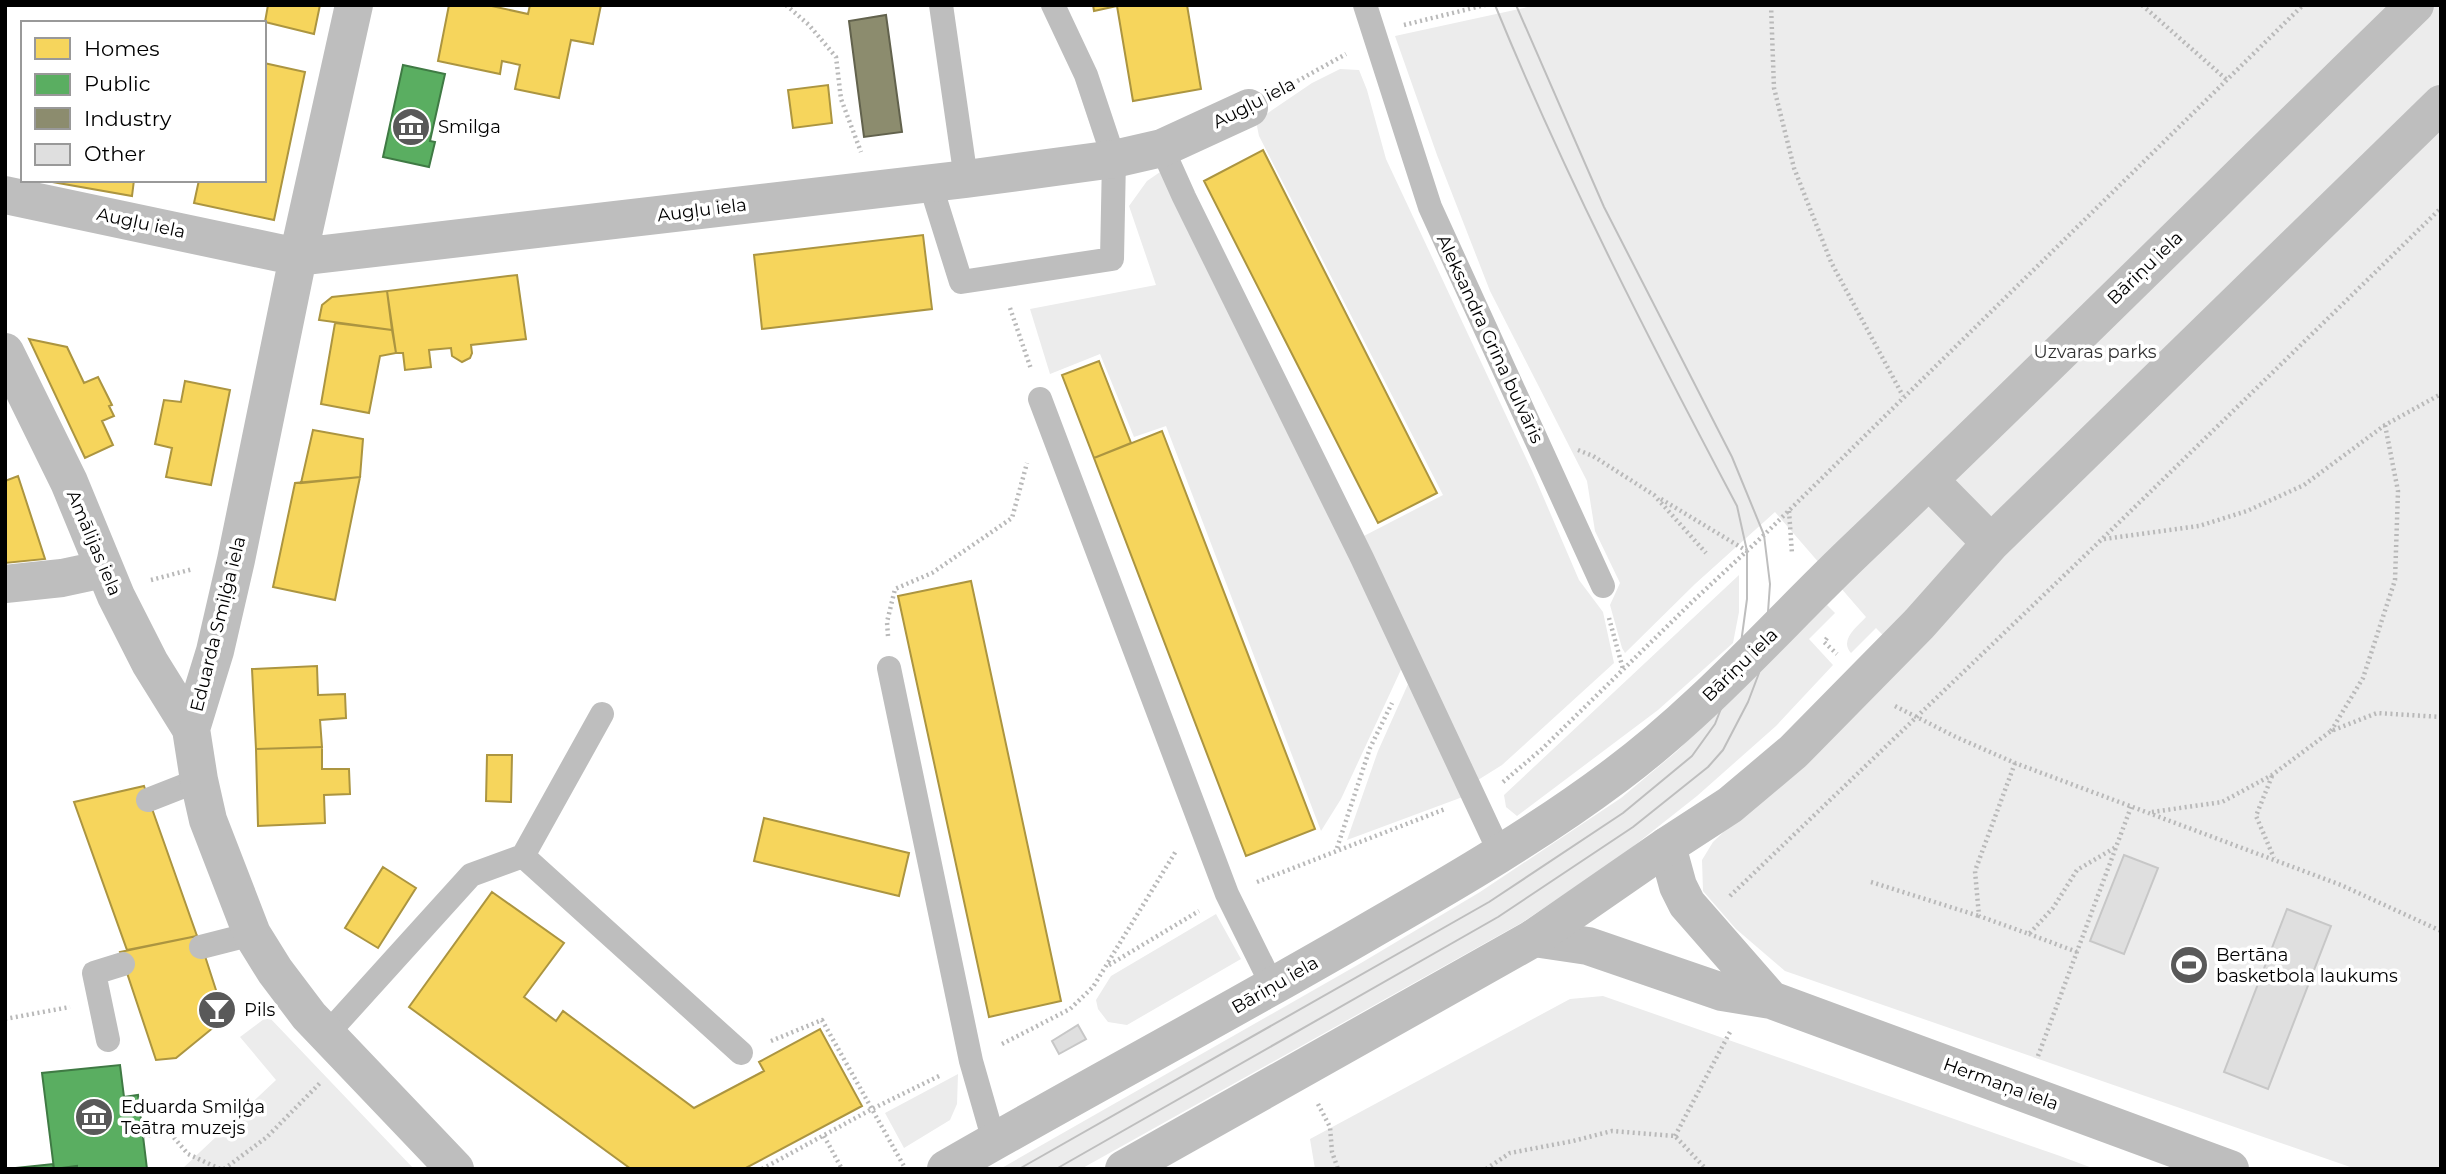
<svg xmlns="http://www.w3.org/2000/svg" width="2446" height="1174" viewBox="0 0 2446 1174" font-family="Montserrat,sans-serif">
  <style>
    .green { fill: #ececec }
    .homes { fill: #f6d55c; stroke: #ac9540; stroke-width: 2 }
    .public { fill: #5aae61; stroke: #3f7a44; stroke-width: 2 }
    .industry { fill: #8c8c6e; stroke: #62624d; stroke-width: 2 }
    .building { fill: #dfdfdf; stroke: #c7c7c7; stroke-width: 2 }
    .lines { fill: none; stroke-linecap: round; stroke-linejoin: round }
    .path { stroke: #b9b9b9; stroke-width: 4.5; stroke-dasharray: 2 3.5; stroke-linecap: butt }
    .service { stroke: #bebebe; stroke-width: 24 }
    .minor { stroke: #bebebe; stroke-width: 38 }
    .tertiary { stroke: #bebebe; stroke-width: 38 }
    .tram { stroke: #bebebe; stroke-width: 2 }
    .labels { text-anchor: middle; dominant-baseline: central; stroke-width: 7; stroke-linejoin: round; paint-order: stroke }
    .street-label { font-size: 18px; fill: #000; stroke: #fff }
    .poi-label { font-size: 18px; fill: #000; stroke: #fff; text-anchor: start }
    .park-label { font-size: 18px; fill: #333; stroke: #fff }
  </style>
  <rect width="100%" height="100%" fill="#fff"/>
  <path class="green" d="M1537,5H2441V1169H2356L1785,971L1736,929L1703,891L1702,860L1713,842L1906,659L1876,628L1851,653C1839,640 1857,627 1866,617L1775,512L1695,584L1625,653L1622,648L1610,605L1620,583L1595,531L1587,481L1490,291L1437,155L1395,36Z
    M1340,69L1359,70L1367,90L1386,159L1533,473L1579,580L1603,612L1614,663L1502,765L1478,780L1360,538L1443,495L1259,136L1256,121L1312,83Z
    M1163,170L1405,661L1341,799L1321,831L1166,426L1134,437L1100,354L1050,374L1030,309L1156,285L1129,206L1147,181Z
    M1739,575V612L1733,643L1658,710L1517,816L1506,807L1504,795Z
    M1827,605L1835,613L1809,639L1833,665L1776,726L1697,796L1621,856L1523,922L1081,1169H1000L1361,963L1480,892L1621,798L1676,752Z
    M1413,673L1468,795L1347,840L1378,751Z
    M1216,914L1241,959L1127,1025L1108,1022L1098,1009L1096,1000L1111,976Z
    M1603,996L2060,1156L2095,1169H1315L1310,1139L1570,999Z
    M268,1016L414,1169H182L276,1080L240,1037Z
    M958,1074L957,1104L950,1120L904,1148L885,1113Z"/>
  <path class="homes" d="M268,5H320L314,34L265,22Z
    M449,5H487L528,14L530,5H601L593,44L571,40L559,98L515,89L520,65L502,61L500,74L438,61Z
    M1093,5H1187L1201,89L1133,101L1117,6L1094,11Z
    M264,63L305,72L274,220L194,203L199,180H264Z
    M828,85L832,123L793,128L788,90Z
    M1263,150L1437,493L1378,523L1204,181Z
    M41,180H134L132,196Z
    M923,235L932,309L762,329L754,255Z
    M517,275L526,339L471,345L472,353L470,358L462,362L452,356L451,348L429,350L431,367L405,370L403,353H396L387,291Z
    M387,291L392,330L319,320L322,305L332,297Z
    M335,323L392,330L396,353L380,356L369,413L321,404Z
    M29,339L67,347L84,383L98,377L112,405L109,406L114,416L102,421L113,445L85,458Z
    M1099,361L1131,443L1094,458L1062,375Z
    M185,381L230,390L211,485L166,477L172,448L155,444L164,400L181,402Z
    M313,430L363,439L360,477L301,483Z
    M1162,431L1315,829L1246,856L1094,458Z
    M18,476L45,559L5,563V481Z
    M360,477L335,600L273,587L295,483Z
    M971,581L1061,1001L989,1017L898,596Z
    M317,666L318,695L345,694L346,718L320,720L322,747L256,749L252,669Z
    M322,747V769H349L350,794L324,795L325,823L258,826L256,749Z
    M487,755H512L511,802L486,801Z
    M144,786L197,936L127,950L74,802Z
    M764,818L909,853L899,896L754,861Z
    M383,867L416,888L378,948L345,928Z
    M492,892L564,943L524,997L556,1021L563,1011L694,1108L764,1071L759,1062L820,1029L862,1106L744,1169H631L409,1007Z
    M197,936L205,956L225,1018L176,1058L156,1060L120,952Z"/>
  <path class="public" d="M403,65L445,74L430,141L435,142L429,167L383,157Z
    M120,1065L124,1097L138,1095L147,1169H77V1166L54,1169L42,1073Z
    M53,1164L54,1169H6Z"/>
  <path class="industry" d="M886,15L902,132L864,137L849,21Z"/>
  <path class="building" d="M2124,855L2158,868L2124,954L2090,941Z
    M2287,909L2331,926L2268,1089L2224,1072Z
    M1078,1025L1086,1039L1059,1054L1052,1041Z"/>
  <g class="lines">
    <path class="path" d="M786,5L809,25L836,57L841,99L861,152
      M1771,5L1774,88L1794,168L1831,262L1903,396
      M2142,5L2227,80
      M1404,25L1485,5
      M1283,89L1346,54
      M1010,308L1031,369
      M1578,450L1593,456L1654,495L1706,553
      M1661,499L1747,551
      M1789,511L1792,554
      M2104,539L2199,526L2247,511L2304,485L2385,425L2441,394
      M151,580L193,569
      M1609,618L1623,669
      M888,636L887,622L895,589L932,573L1012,518L1027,463
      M1827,638L1824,642L1837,654
      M1895,706L1956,737L2015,763L2341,885L2441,931
      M2331,731L2363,678L2395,580L2398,491L2385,425
      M2015,763L1975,871L1979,916L2029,934L2053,908L2077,870L2116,847
      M2272,776L2256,816L2274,858
      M1503,782L1542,749L1693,601L1764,535L2303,5
      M2152,812L2222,802L2272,775L2331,731L2377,713L2441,717
      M1337,848L1370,748L1392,703
      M1257,882L1445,809
      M1871,882L1979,916
      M1730,896L2101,540L2441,208
      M2029,934L2077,952
      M1109,965L1199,911
      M5,1019L70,1007
      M771,1041L822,1020L905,1168
      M1002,1044L1070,1009L1093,987L1176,851
      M2038,1056L2131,807
      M1318,1104L1330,1127L1332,1152L1338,1169
      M143,1136L170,1133L188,1154L220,1169
      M824,1136L842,1169
      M1675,1136L1730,1032
      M224,1169L267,1137L320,1083
      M630,1169V1168
      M762,1169L872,1109L941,1075
      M1486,1169L1510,1153L1573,1141L1612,1131L1675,1136L1706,1169"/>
    <path class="service" d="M941,5L966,179
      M1365,5L1430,207L1603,586
      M1162,148L1184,197L1362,558L1501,855
      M930,183L961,282L1112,259L1114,159L1086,75L1053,5
      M1040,399L1227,894L1273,987
      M889,668L971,1061L994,1141
      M148,800L199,780
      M523,856L741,1053
      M201,947L252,934
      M327,1034L471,875L523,856L602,714
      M108,1040L94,973L123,964"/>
    <path class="minor" d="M354,5L298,257L236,560L215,651L191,729L199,780L208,820L252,934L275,971L309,1016L455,1169
      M5,195L298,257L966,179L1114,159L1162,148L1249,108
      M5,352L69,482L116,596L150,663L191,729
      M5,584L62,578L104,569
      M1667,846L1678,886L1687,904L1771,1000
      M1534,938L1588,946L1722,992L1771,1000L2230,1169"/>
    <path class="tertiary" d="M1929,480L1991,543
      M946,1169C1088,1087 1234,1010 1376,927C1458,880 1540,832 1616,775C1705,709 1778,624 1858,548C2046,369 2229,186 2415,5
      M1124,1169L1534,938L1667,846L1730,805L1793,752L1919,624L1991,543L2441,104"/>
    <path class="tram" d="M1019,1169L1489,902L1623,813L1692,756L1715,724L1738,665L1747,599V551L1737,506C1650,342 1565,176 1495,5
      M1056,1169L1498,917L1633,827L1708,767L1723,750L1748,702L1759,673L1766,640L1770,584L1764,535L1732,457L1604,207L1516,5"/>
  </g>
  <defs>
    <symbol id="museum-disc" viewBox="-11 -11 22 22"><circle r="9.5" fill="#595959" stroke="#fff"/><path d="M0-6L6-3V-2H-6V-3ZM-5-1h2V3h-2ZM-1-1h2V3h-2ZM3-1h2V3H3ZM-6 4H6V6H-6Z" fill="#fff"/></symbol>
    <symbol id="stadium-disc" viewBox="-11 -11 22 22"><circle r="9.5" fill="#595959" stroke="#fff"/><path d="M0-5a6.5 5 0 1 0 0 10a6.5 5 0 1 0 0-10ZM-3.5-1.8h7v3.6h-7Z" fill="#fff"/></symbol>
    <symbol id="bar-disc" viewBox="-11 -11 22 22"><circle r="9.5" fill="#595959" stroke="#fff"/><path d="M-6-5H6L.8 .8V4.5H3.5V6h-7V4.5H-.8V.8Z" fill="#fff"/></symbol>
  </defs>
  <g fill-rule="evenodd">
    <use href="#museum-disc" x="389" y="105" width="44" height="44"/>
    <use href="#stadium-disc" x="2167" y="943" width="44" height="44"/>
    <use href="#bar-disc" x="195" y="988" width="44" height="44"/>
    <use href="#museum-disc" x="72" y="1095" width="44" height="44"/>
  </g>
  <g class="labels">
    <g class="street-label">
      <text transform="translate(1254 103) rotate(-27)">Augļu iela</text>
      <text transform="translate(702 210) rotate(-7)">Augļu iela</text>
      <text transform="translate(141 223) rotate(12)">Augļu iela</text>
      <text transform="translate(2145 268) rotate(-44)">Bāriņu iela</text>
      <text transform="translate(1490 339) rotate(65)">Aleksandra Grīna bulvāris</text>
      <text transform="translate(94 543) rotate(67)">Amālijas iela</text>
      <text transform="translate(218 624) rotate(-76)">Eduarda Smiļģa iela</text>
      <text transform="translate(1740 665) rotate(-44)">Bāriņu iela</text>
      <text transform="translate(1275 985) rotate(-30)">Bāriņu iela</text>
      <text transform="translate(2001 1084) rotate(20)">Hermaņa iela</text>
    </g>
    <g class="poi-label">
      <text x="438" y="127">Smilga</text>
      <text x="2216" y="955">Bertāna<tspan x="2216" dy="21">basketbola laukums</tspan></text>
      <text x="244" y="1010">Pils</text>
      <text x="121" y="1107">Eduarda Smiļģa<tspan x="121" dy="21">Teātra muzejs</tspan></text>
    </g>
    <g class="park-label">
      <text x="2095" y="352">Uzvaras parks</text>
    </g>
  </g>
  <rect width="2446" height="1174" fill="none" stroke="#000000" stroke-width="14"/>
  <rect x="21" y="21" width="245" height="161" fill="#ffffff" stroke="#999999" stroke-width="2"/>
  <rect x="35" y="38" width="35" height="21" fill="#f6d55c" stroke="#999999" stroke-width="2"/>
  <text x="84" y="56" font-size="21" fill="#000000">Homes</text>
  <rect x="35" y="74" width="35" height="21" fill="#5aae61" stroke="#999999" stroke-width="2"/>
  <text x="84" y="91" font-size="21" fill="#000000">Public</text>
  <rect x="35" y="108" width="35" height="21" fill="#8c8c6e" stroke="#999999" stroke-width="2"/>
  <text x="84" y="126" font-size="21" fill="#000000">Industry</text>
  <rect x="35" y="144" width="35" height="21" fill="#dfdfdf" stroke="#999999" stroke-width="2"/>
  <text x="84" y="161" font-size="21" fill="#000000">Other</text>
</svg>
